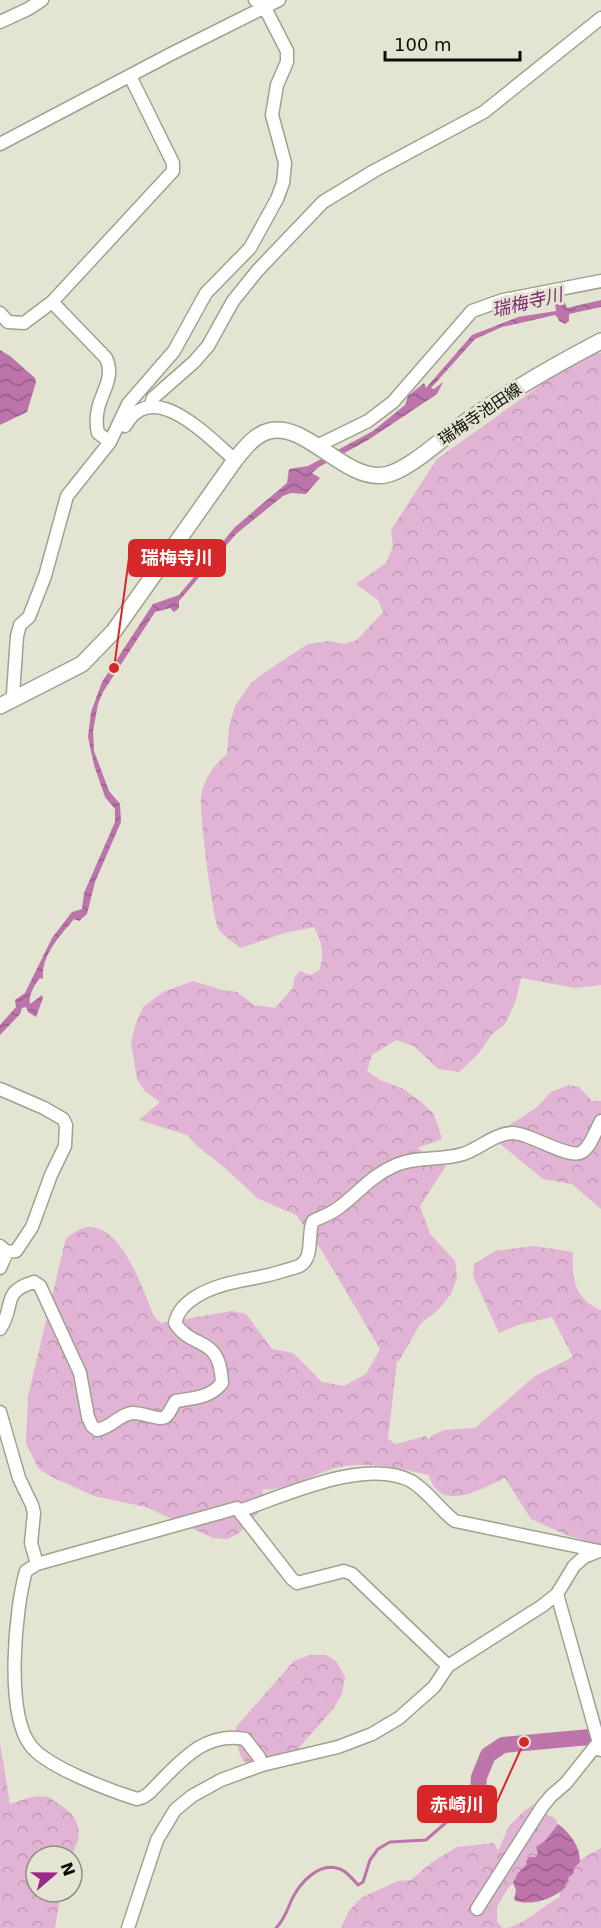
<svg xmlns="http://www.w3.org/2000/svg" width="601" height="1928" viewBox="0 0 601 1928" font-family="'DejaVu Sans','Noto Sans JP',sans-serif">
  <style>
    .forest { fill: url(#forest-crowns) }
    .water { fill: url(#water-waves) }
    .lines { fill: none; stroke-linecap: round; stroke-linejoin: round }
    .stream { stroke: #bc74ab; stroke-width: 3 }
    .river { stroke: #bc74ab; stroke-width: 16 }
    .minor-casing { stroke: #a1a190; stroke-width: 15 }
    .major-casing { stroke: #a1a190; stroke-width: 18 }
    .minor { stroke: #fff; stroke-width: 12 }
    .major { stroke: #fff; stroke-width: 15 }
    .labels { text-anchor: middle; dominant-baseline: central; stroke-width: 6; stroke-linejoin: round; paint-order: stroke }
    .street-label { font-size: 16px; fill: #0d0d08; stroke: #e4e4d2 }
    .water-label { font-size: 18px; font-style: italic; fill: #802b70; stroke: #e4e4d2 }
    .leader { fill: none; stroke: #d62828; stroke-width: 2 }
    .callout-dot { fill: #d62828; stroke: #e4e4d2; stroke-width: 2 }
    .callout { fill: #d62828; stroke: #d62828; stroke-width: 2 }
    .callout-label { font-size: 18px; text-anchor: middle; font-weight: bold; fill: #fff }
  </style>
  <defs>
    <pattern id="forest-crowns" width="20" height="18" patternUnits="userSpaceOnUse" patternTransform="scale(1.5)"><rect width="20" height="18" fill="#e1b3d5"/><path d="M2 6a3 3 0 1 1 6 0M12 15a3 3 0 1 1 6 0" fill="none" stroke="#c099b5"/></pattern>
    <pattern id="water-waves" width="16" height="10" patternUnits="userSpaceOnUse" patternTransform="scale(1.5)"><rect width="16" height="10" fill="#bc74ab"/><path d="M0 5q4-4 8 0t8 0" fill="none" stroke="#975e89"/></pattern>
  </defs>
  <rect width="100%" height="100%" fill="#e4e4d2"/>
  <path class="forest" d="M596,353H601V985L575,988L521,978L516,1000L505,1024L492,1034L479,1053L459,1072L438,1069L414,1046L396,1040L372,1055L367,1071L382,1081L402,1088L421,1102L434,1114L442,1139L417,1148L446,1166L420,1206L430,1234L455,1261L457,1277L451,1294L438,1310L420,1324L399,1361H397L388,1439L396,1444L425,1436L429,1439L433,1435L445,1430L475,1428L535,1376L573,1357L552,1317L518,1325L499,1333L473,1276L474,1264L495,1251L534,1246L573,1252C571,1277 575,1300 601,1310V1545L566,1535L531,1519L505,1478C482,1489 439,1514 429,1475C399,1468 365,1460 335,1468C312,1475 288,1491 263,1489L262,1509L239,1533L228,1539L213,1538L146,1507L94,1496L54,1478L39,1469L26,1444L28,1396L66,1238C72,1234 80,1228 87,1227C123,1225 142,1289 154,1316L161,1323L232,1311L246,1314L272,1349L293,1353L322,1382L344,1386L366,1374L380,1349L322,1251L296,1215L257,1198L224,1167L197,1146L187,1135L139,1120L160,1102L145,1091L137,1079L131,1043L135,1026L143,1007L163,992L193,981L222,990L237,992L254,1005L275,1008L293,988L294,978L300,971L310,975L319,971C325,954 322,942 314,927L284,933L241,948C234,943 225,937 219,930C213,922 199,810 201,797C204,779 213,766 227,754L229,727L235,706L251,683L271,668L308,644L329,641L345,644L357,640L383,612L378,600L356,584L386,563L393,547L391,530L437,459L553,376Z
    M569,1085L579,1087L592,1101H601V1209L572,1184L543,1179L499,1143L500,1131L536,1108L551,1092Z
    M310,1655H326L336,1661L345,1677L342,1694L333,1709L290,1758L253,1769C237,1758 237,1745 236,1727L294,1661Z
    M0,1743L10,1804C21,1801 35,1794 47,1797C51,1798 56,1802 59,1804C81,1818 84,1834 71,1856H36V1892H61L55,1928H0Z
    M539,1801L546,1814L556,1819L559,1830L522,1876L508,1888L497,1907V1922L503,1928H341L349,1911L361,1898L398,1881L411,1880L432,1862L457,1847L494,1843L498,1851L509,1826L524,1811Z
    M601,1848V1928H507C527,1923 542,1906 560,1897C557,1869 580,1860 601,1848Z"/>
  <path class="water" d="M563,298L567,308L601,300V307L569,314V321L565,324L559,321L558,318L555,315L502,327L475,339L431,388L434,389L443,382L437,394L368,440L319,467L312,473L320,478L306,494L291,493L283,496L236,534L179,601V608L174,612L170,608L155,612L103,692L98,704L93,731L94,751L109,791L120,804L121,822L95,882L87,914L79,921L74,919C60,936 41,955 43,979L40,978C35,984 28,996 30,1004L42,995L43,998L36,1017L28,1012L26,1007L22,1008L20,1014L0,1035V1025L16,1007L15,1000L25,993L52,938L72,912L82,909L84,893L115,822V809L105,797L94,765L88,737L91,712L102,682L153,604L179,595L235,527L287,483L289,469L308,466L373,431L405,405L408,396L424,383L426,388L472,335L518,317L556,311L555,302Z
    M0,350L10,356L35,378L36,382L27,412L0,425Z
    M558,1824C570,1833 580,1846 580,1862L573,1869L574,1873L568,1878L569,1881L565,1884L566,1887C553,1899 531,1907 514,1900L516,1890L513,1883L518,1873L527,1864L526,1861L530,1857H536L538,1852L536,1847L545,1841Z"/>
  <g class="lines">
    <path class="stream" d="M276,1928C285,1919 287,1910 292,1899C300,1883 319,1861 340,1869C347,1872 353,1879 358,1885L363,1882L370,1860L378,1849L390,1842L426,1840L458,1812L472,1809"/>
    <path class="river" d="M472,1809L477,1804L479,1777L488,1755L503,1745L601,1736"/>
    <defs>
      <path id="minor" d="M0,22L28,9L42,0
        M0,144L171,54L279,0
        M52,302L106,358C115,377 102,391 98,409C96,418 96,425 98,433L110,442
        M0,313L8,322L24,323L52,302L173,171V163L130,76
        M150,407L153,398L194,362L208,346L233,301L258,270L323,202L374,171L484,112L601,18
        M122,424L125,426C153,376 209,438 235,460
        M317,446L368,421L393,402L472,311L503,300L601,281
        M14,698L13,694L17,636L20,625L29,617L45,576L67,496L110,442L128,404L174,351L206,293L250,248L277,199L283,183L285,163L272,115L277,85L287,62V51L265,8L255,0
        M0,1089L44,1108L63,1119L66,1125L65,1146L51,1175L32,1227L16,1251L7,1252L0,1246
        M0,1268L7,1252
        M0,1329C16,1306 0,1292 34,1282L40,1286L80,1373L88,1417L92,1426L97,1430C113,1427 118,1415 132,1413C141,1412 160,1421 165,1417C170,1414 172,1405 176,1401C194,1398 210,1398 222,1383C220,1334 193,1351 175,1323C178,1311 184,1305 194,1298C221,1280 253,1281 283,1271C288,1269 296,1268 301,1265C314,1256 307,1234 313,1221C321,1217 330,1214 337,1209C358,1194 370,1176 396,1165C417,1156 441,1161 463,1154C479,1149 495,1133 513,1133C530,1133 569,1160 582,1152C591,1146 596,1130 601,1121
        M0,1412L19,1478L32,1505L34,1513L31,1543L37,1564
        M239,1511L292,1579L297,1583L344,1571L352,1574L448,1666
        M557,1594L601,1750
        M262,1765L259,1757L245,1739C205,1731 181,1761 155,1787C150,1793 145,1798 137,1799C111,1791 47,1767 31,1746C5,1714 15,1609 26,1571L37,1564L237,1508L239,1511C284,1496 366,1457 411,1481C428,1491 439,1509 455,1521L599,1551
        M477,1909L542,1807L551,1796L566,1783L598,1743
        M128,1928L157,1840L175,1810L192,1796L221,1780L262,1765L338,1747L372,1734L399,1718L434,1687L448,1666L542,1606L557,1594L574,1566L584,1557L599,1551"/>
      <path id="major" d="M0,706L82,664L114,631L235,460C244,449 254,435 269,431C306,421 345,482 385,475C408,471 441,439 461,425C505,394 553,366 601,341"/>
    </defs>
    <use href="#minor" class="minor-casing"/>
    <use href="#major" class="major-casing"/>
    <use href="#minor" class="minor"/>
    <use href="#major" class="major"/>
  </g>
  <g class="labels">
    <g class="street-label">
      <text transform="translate(480 414) rotate(-34)">瑞梅寺池田線</text>
    </g>
    <g class="water-label">
      <text transform="translate(527 302) rotate(-13)">瑞梅寺川</text>
    </g>
  </g>
  <path class="leader" d="M114 668L129 558M524 1742L496 1804"/>
  <g class="callout-dot">
    <circle cx="114" cy="668" r="6"/>
    <circle cx="524" cy="1742" r="6"/>
  </g>
  <g class="callout">
    <rect x="129" y="540" width="96" height="36" rx="6"/>
    <rect x="418" y="1786" width="78" height="36" rx="6"/>
  </g>
  <g class="callout-label">
    <text x="177" y="564">瑞梅寺川</text>
    <text x="457" y="1811">赤崎川</text>
  </g>
  <g transform="translate(54 1874) rotate(70)"><circle r="28" fill="#e4e4d2" stroke="#8e8e81" stroke-width="1.5"/>
  <path d="M0-4.5L10 22L0 15L-10 22Z" fill="#9b2987"/>
  <text y="-9" font-size="16" font-weight="bold" text-anchor="middle" fill="#0d0d08">N</text>
  </g>
  <path d="M385 51v9h135v-9" fill="none" stroke="#0d0d08" stroke-width="3"/>
  <text x="394" y="51" font-size="18" fill="#0d0d08" stroke="#e4e4d2" stroke-width="4.5" paint-order="stroke">100 m</text>
</svg>
